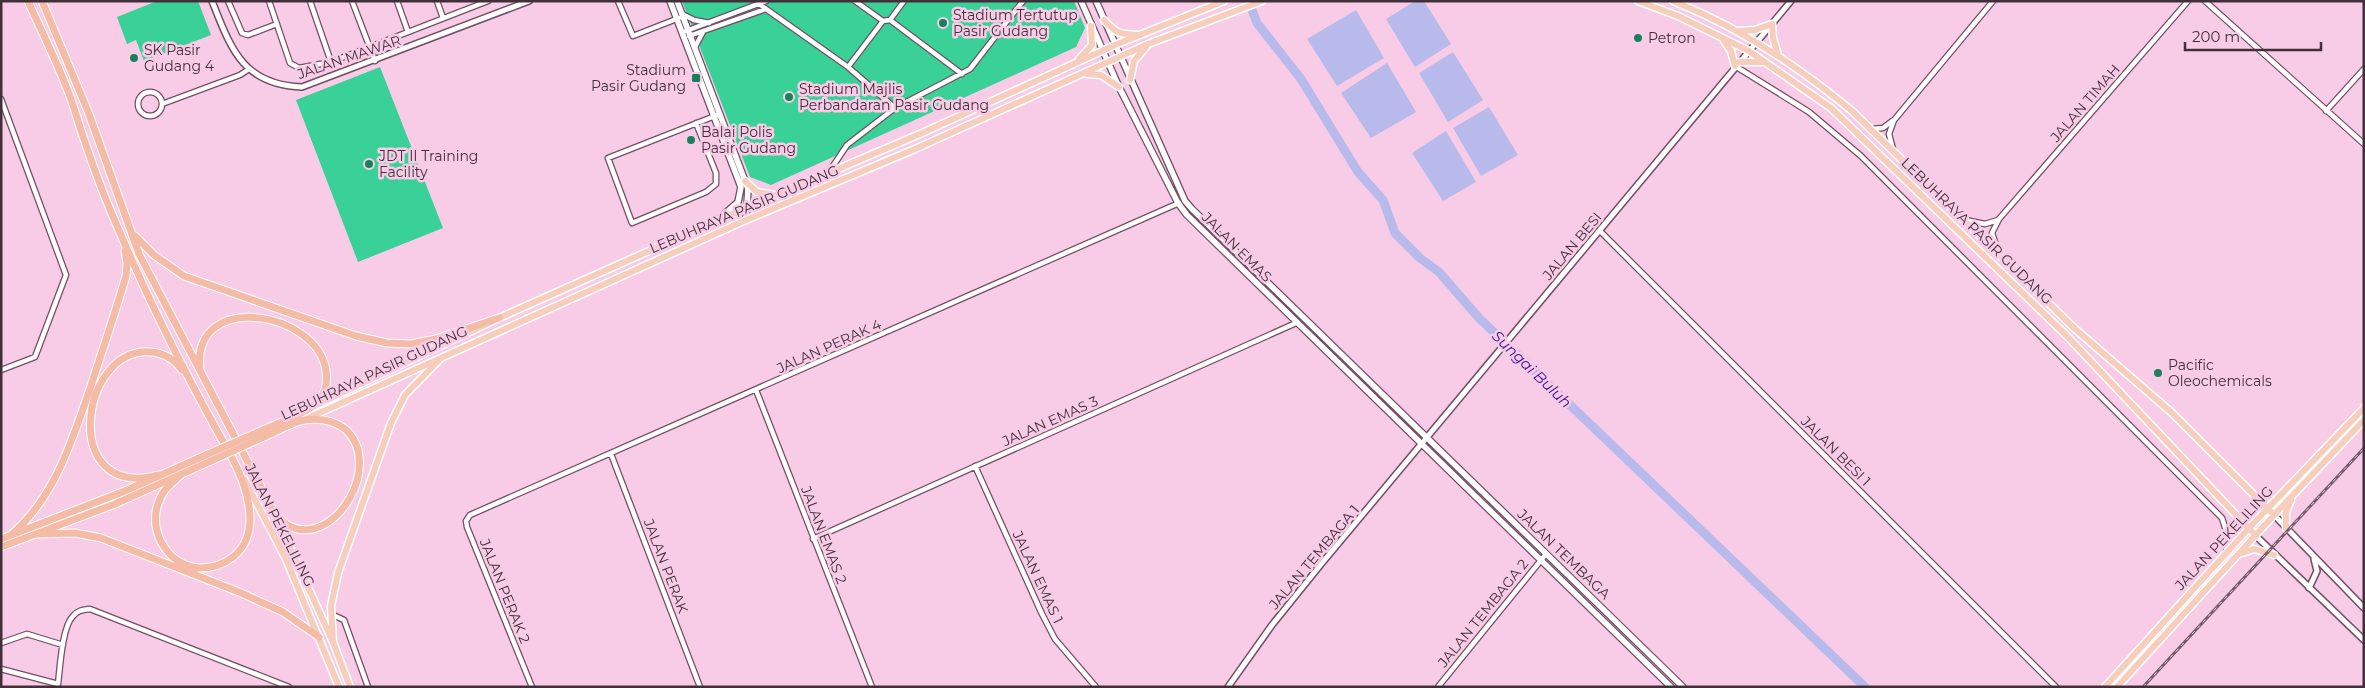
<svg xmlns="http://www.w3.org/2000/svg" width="2365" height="688" viewBox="0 0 2365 688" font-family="Montserrat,sans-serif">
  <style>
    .green { fill: #39d197 }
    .water { fill: #b8baeb }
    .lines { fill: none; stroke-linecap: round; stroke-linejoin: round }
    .river { stroke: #b8baeb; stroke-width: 9 }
    .minor-casing { stroke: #724e64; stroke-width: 7 }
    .tertiary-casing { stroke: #724e64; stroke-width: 8 }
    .secondary-casing { stroke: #724e64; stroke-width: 8 }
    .primary-casing { stroke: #fff; stroke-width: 9 }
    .trunk-casing { stroke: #fff; stroke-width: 9 }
    .minor { stroke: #fff; stroke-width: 4.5 }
    .tertiary { stroke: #fff; stroke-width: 5 }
    .secondary { stroke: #fff; stroke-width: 5.5 }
    .primary { stroke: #f7cdbc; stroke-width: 6 }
    .trunk { stroke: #f4bca6; stroke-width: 7 }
    .rail-casing { stroke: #745b6a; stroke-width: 3 }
    .rail { stroke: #f8cce6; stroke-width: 1; stroke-dasharray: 4; stroke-linecap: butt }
    .trunk-bridge-casing { stroke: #fff; stroke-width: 9; stroke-linecap: butt }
    .trunk-bridge { stroke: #f4bca6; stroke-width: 7 }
    .poi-dot { fill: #19805a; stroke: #f8cce6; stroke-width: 2 }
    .labels { text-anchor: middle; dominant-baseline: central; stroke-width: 5; stroke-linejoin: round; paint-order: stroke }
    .poi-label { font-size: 14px; fill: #41303a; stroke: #f8cce6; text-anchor: start }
    .street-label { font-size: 14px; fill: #41303a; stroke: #f8cce6 }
    .water-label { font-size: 15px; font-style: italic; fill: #390f9e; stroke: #f8cce6 }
  </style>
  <rect width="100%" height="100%" fill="#f8cce6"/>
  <path class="green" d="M157,1H198L211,35L144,61L136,40L127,44L117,17Z
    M682,1H1074L1085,28L1076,47L771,185L750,177Z
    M380,67L443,228L358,262L296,100Z"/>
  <path class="water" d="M1415,1H1424L1451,44L1415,67L1386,19Z
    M1356,10L1384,58L1337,86L1307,39Z
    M1453,52L1483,100L1448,122L1419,73Z
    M1387,63L1416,112L1371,138L1341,93Z
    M1489,107L1518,155L1481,176L1453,128Z
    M1446,131L1476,182L1443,201L1412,153Z"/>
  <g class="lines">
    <path class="river" d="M1252,10L1257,23L1301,79L1358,172L1383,200L1395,233L1420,258L1439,272L1479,318L1865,687"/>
    <defs>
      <path id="minor" d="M228,1L242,33L248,35L277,24
        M269,1L290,63L299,68L331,62L488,1
        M310,1L331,62
        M352,1L375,61
        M397,1L408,32
        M437,1L443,18
        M618,1L633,36L679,18
        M855,1L883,21
        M2205,1L2364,144
        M759,4L848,67L895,108
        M682,14L694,20L709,23
        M890,20L962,74
        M686,31L766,1
        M689,36L766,9
        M695,47L703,32
        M1735,66L1809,112L1861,156L2222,518L2228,537L2226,553
        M848,67L883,21L890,20L904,1
        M138 104a12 12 0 1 1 24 0a12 12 0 1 1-24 0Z
        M1,99L66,275L35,357L1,370
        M162,104L240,75L249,69
        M2326,111L2364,69
        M696,123L716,173V184L706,192L632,223L608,158L720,114
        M1872,129L1883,128L1895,119L1993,1
        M1893,149L1889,134L1894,120
        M829,172L847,145L895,108L970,69L1023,1
        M1965,220L1985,224L1998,220
        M1600,231L2056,687
        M1998,251L1992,233L1999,219L2188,1
        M756,390L872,687
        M611,454L700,687
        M975,466L1042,614L1055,639L1096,687
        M813,539L1296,323
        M331,614L344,620L368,687
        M1,643L27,634L63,645
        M1,669L58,684C60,668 62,627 73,616C78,610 83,610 90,609L289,687
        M532,687L467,527L466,521L470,515L1179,203
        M1438,687L1546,554"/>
      <path id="tertiary" d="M212,1C231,49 243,85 302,87L529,1
        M2274,515L2364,608
        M2256,536L2364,640
        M2309,588L2317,571L2314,559
        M1228,687L1272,625L1322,563L1791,1"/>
      <path id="secondary" d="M670,1L741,187L738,202L720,218
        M677,1L748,189L746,220
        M1081,1L1119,87L1178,203L1187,215L1671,687
        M1096,1L1185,201L1192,209L1683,687"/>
      <path id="primary" d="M1638,1L1678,16L1749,51L1831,108L2066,335L2256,536
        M1673,1C1739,27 1798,66 1852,111L2074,328L2171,412L2274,515
        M1104,20C1117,35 1121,34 1140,35
        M1738,31L1755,30L1772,24L1773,38L1778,55
        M1724,41L1731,51L1735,66
        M1079,59L1092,45L1091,26
        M1739,62H1764
        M1087,74L1101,75L1119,87
        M1130,80L1134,61L1146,47
        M745,181L757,192L774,195
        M314,406L499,318L716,221L920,134L1115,45L1224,1
        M306,419L746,220L915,149L1148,44L1262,1
        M244,479L286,559L339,687
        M275,515L333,642L350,687
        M2286,528V512L2291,500
        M2242,553L2254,549L2274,555
        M333,642L331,606L338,573L391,423L405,395L439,360
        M2105,687L2249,528L2364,408
        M2117,687L2274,515L2364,420"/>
      <path id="trunk" d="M28,1C41,30 55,58 66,86C74,105 79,126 86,145C96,175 108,206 121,235C152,308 191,385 230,454C246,483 264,532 233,557C224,564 212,568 200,568C169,567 148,532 158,504C162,490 172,483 182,474
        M42,1L89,114L139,254L274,512C279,517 284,524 291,527C337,546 384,463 345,429C333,420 319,418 305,420C292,422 278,431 266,436
        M135,236L154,255L184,276L356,336L387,343L411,344L436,339L499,318
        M200,370C191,289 318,311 326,371C328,385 325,395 314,405C303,415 278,423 263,430
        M159,475C59,502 79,346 151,352C165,353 174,359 182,370
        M37,534L75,533L101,538L239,592L283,612L319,637
        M11,535C55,497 71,443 90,389C102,351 115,314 126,276L127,263L125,251
        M1,539L125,491L208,454
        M1,547L115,504L213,460"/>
    </defs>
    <use href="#minor" class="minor-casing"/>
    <use href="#tertiary" class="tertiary-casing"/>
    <use href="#secondary" class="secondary-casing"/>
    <use href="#primary" class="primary-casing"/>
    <use href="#trunk" class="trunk-casing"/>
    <use href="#minor" class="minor"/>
    <use href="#tertiary" class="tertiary"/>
    <use href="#secondary" class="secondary"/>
    <use href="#primary" class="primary"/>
    <use href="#trunk" class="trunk"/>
    <defs>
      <path id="rail" d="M2143,687L2364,448"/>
    </defs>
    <use href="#rail" class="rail-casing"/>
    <use href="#rail" class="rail"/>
    <defs>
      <path id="trunk-bridge" d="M208,454L263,430
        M213,460L266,436"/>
    </defs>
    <use href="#trunk-bridge" class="trunk-bridge-casing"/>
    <use href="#trunk-bridge" class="trunk-bridge"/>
  </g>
  <g class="poi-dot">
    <circle cx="943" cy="23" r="5"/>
    <circle cx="1638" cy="38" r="5"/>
    <circle cx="134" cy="58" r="5"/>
    <rect x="691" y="73" width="10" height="10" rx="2.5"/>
    <circle cx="789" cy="97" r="5"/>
    <circle cx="691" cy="140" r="5"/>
    <circle cx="369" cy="164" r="5"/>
    <circle cx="2158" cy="373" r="5"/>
  </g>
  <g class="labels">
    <g class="poi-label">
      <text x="953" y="15">Stadium Tertutup<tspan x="953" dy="16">Pasir Gudang</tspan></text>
      <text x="1648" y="38">Petron</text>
      <text x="144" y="50">SK Pasir<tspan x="144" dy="16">Gudang 4</tspan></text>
      <text x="686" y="70" text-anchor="end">Stadium<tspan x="686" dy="16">Pasir Gudang</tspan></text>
      <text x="799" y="89">Stadium Majlis<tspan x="799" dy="16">Perbandaran Pasir Gudang</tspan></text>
      <text x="701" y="132">Balai Polis<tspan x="701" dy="16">Pasir Gudang</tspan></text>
      <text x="379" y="156">JDT II Training<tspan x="379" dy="16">Facility</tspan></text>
      <text x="2168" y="365">Pacific<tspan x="2168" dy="16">Oleochemicals</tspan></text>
    </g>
    <g class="street-label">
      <text transform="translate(349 57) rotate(-19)">JALAN MAWAR</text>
      <text transform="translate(2085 103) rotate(-49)">JALAN TIMAH</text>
      <text transform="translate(744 209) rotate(-23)">LEBUHRAYA PASIR GUDANG</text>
      <text transform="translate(1977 231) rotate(44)">LEBUHRAYA PASIR GUDANG</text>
      <text transform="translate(1572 246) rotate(-50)">JALAN BESI</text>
      <text transform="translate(1237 247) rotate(45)">JALAN EMAS</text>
      <text transform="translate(829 346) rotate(-24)">JALAN PERAK 4</text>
      <text transform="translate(374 373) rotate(-25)">LEBUHRAYA PASIR GUDANG</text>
      <text transform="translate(1050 421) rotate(-24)">JALAN EMAS 3</text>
      <text transform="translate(1836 451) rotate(45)">JALAN BESI 1</text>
      <text transform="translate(280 525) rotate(63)">JALAN PEKELILING</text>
      <text transform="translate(824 535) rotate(69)">JALAN EMAS 2</text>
      <text transform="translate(2224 538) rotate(-47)">JALAN PEKELILING</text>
      <text transform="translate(1564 554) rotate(44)">JALAN TEMBAGA</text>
      <text transform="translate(1314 557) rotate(-50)">JALAN TEMBAGA 1</text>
      <text transform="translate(666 566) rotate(69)">JALAN PERAK</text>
      <text transform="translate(1038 577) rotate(65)">JALAN EMAS 1</text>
      <text transform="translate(505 591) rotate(68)">JALAN PERAK 2</text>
      <text transform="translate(1483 613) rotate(-51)">JALAN TEMBAGA 2</text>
    </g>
    <g class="water-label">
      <text transform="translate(1532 369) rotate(44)">Sungai Buluh</text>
    </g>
  </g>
  <rect width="2365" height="688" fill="none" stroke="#41303a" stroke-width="5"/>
  <path d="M2185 42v8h136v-8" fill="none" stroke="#41303a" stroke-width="2.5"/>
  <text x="2192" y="42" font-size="15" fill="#41303a" stroke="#f8cce6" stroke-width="4" paint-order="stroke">200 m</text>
</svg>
